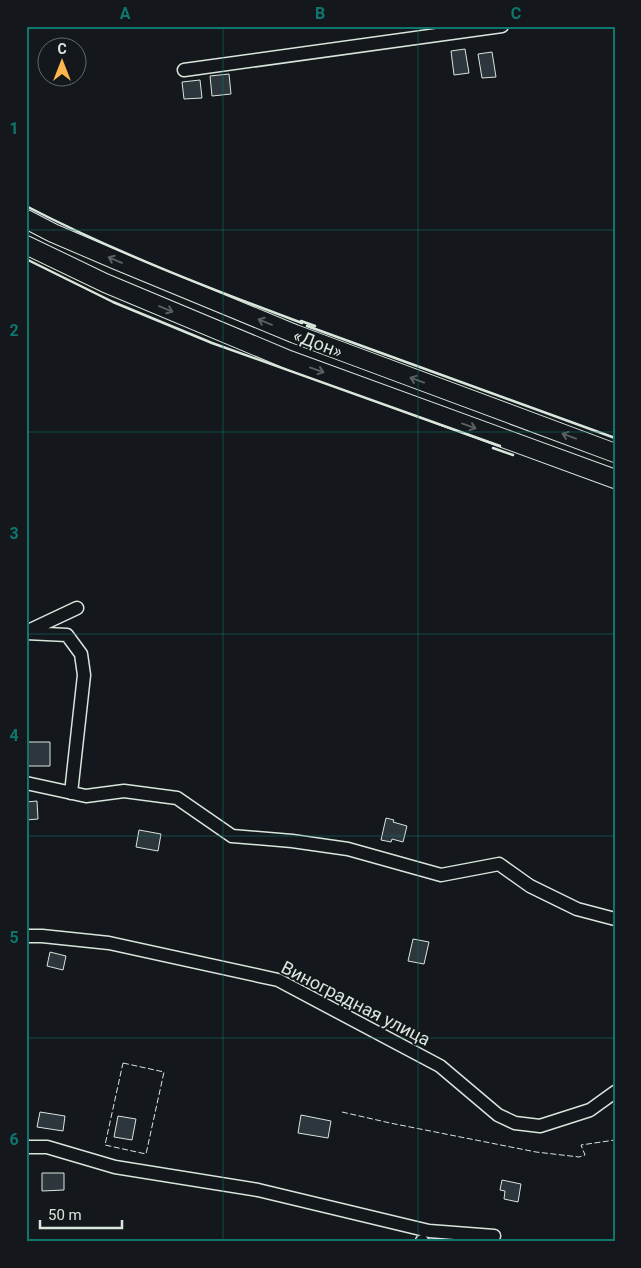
<svg xmlns="http://www.w3.org/2000/svg" width="641" height="1268" viewBox="0 0 641 1268" font-family="Roboto,sans-serif">
  <style>
    .building { fill: #2c363c; stroke: #d8e6dc }
    .lines { fill: none; stroke-linecap: round; stroke-linejoin: round }
    .minor-casing { stroke: #d8e6dc; stroke-width: 15 }
    .highway-casing { stroke: #d8e6dc; stroke-width: 20 }
    .minor { stroke: #14181c; stroke-width: 12 }
    .highway { stroke: #14181c; stroke-width: 18 }
    .fence { stroke: #d8e6dc; stroke-width: 1; stroke-dasharray: 6 2.5; stroke-linecap: butt }
    .wall { stroke: #d8e6dc; stroke-width: 2.5 }
    .oneway { stroke: #59605f }
    .grid { fill: none; stroke: #0f766e; stroke-width: 1; stroke-opacity: 0.55 }
    .labels { text-anchor: middle; dominant-baseline: central; stroke-width: 4; stroke-linejoin: round; paint-order: stroke }
    .street-label { font-size: 18px; fill: #d8e6dc; stroke: #14181c }
    .neatline { fill: none; stroke: #0f766e; stroke-width: 2 }
    .grid-label { font-size: 16px; text-anchor: middle; font-weight: bold; fill: #0f766e }
  </style>
  <rect width="100%" height="100%" fill="#14181c"/>
  <path class="building" d="M465,49L469,73L454,75L451,51Z
    M492,52L496,77L482,78L478,54Z
    M229,74L231,94L212,96L210,76Z
    M200,80L202,98L184,99L182,82Z
    M26,742H50V766H26Z
    M37,801L38,819L26,820V802Z
    M386,818L394,820L393,822L407,826L403,842L392,839L391,842L381,840Z
    M139,830L161,834L158,851L136,847Z
    M413,939L429,942L424,964L408,961Z
    M50,952L66,956L63,970L47,966Z
    M40,1112L65,1116L63,1131L37,1127Z
    M301,1115L331,1121L328,1138L298,1133Z
    M118,1116L136,1119L132,1140L114,1137Z
    M42,1173H64V1190L42,1191Z
    M502,1180L521,1184L518,1202L504,1199L505,1191L500,1190Z"/>
  <g class="lines">
    <defs>
      <path id="minor" d="M184,70L502,26
        M26,632L77,608
        M26,633L67,635L81,654L84,675L71,793
        M26,783L86,796L124,791L177,798L232,836L292,841L348,849L441,875L499,864L530,886L577,909L615,919
        M26,936H42L109,943L278,980L440,1066L498,1115L515,1123L540,1126L590,1110L615,1092
        M26,1147H47L115,1167L258,1190L429,1231L494,1236
        M422,1241V1242"/>
      <path id="highway" d="M26,219L53,233L116,260L295,334L615,453
        M26,245L105,283L289,360L615,479"/>
    </defs>
    <use href="#minor" class="minor-casing"/>
    <use href="#highway" class="highway-casing"/>
    <use href="#minor" class="minor"/>
    <use href="#highway" class="highway"/>
    <path class="fence" d="M123,1063L164,1072L146,1154L105,1145Z
      M342,1112L390,1123L536,1152L579,1157L585,1155L581,1145L615,1140"/>
    <path class="wall" d="M26,206C115,252 208,288 302,323
      M26,259L113,302L212,343L500,446
      M301,321L315,326
      M307,326L615,438
      M493,448L513,455"/>
  </g>
  <defs><path id="oneway-shaft" d="M-6 0H5M1.5-3L5.5 0L1.5 3" fill="none" stroke-width="1.6" stroke-linecap="round" stroke-linejoin="round" transform="scale(1.25)"/></defs>
  <g class="oneway">
    <use href="#oneway-shaft" transform="translate(115 260) rotate(-157)"/>
    <use href="#oneway-shaft" transform="translate(166 309) rotate(23)"/>
    <use href="#oneway-shaft" transform="translate(265 322) rotate(-158)"/>
    <use href="#oneway-shaft" transform="translate(317 370) rotate(20)"/>
    <use href="#oneway-shaft" transform="translate(417 380) rotate(-160)"/>
    <use href="#oneway-shaft" transform="translate(469 426) rotate(20)"/>
    <use href="#oneway-shaft" transform="translate(569 436) rotate(-160)"/>
  </g>
  <path class="grid" d="M223,26V1242M418,26V1242M26,230H615M26,432H615M26,634H615M26,836H615M26,1038H615"/>
  <g class="labels">
    <g class="street-label">
      <text transform="translate(318 343) rotate(21)">«Дон»</text>
      <text transform="translate(356 1003) rotate(27)">Виноградная улица</text>
    </g>
  </g>
  <rect width="641" height="1268" fill="none" stroke="#14181c" stroke-width="55"/>
  <g transform="translate(62 62)"><circle r="24" fill="#14181c" stroke="#626a69"/>
  <path d="M0-4L9 19L0 12L-9 19Z" fill="#ffb74d"/>
  <text y="-8" font-size="14" font-weight="bold" text-anchor="middle" fill="#d8e6dc">С</text>
  </g>
  <path d="M40 1220v8h82v-8" fill="none" stroke="#d8e6dc" stroke-width="2.5"/>
  <text x="48" y="1220" font-size="15" fill="#d8e6dc" stroke="#14181c" stroke-width="4" paint-order="stroke">50 m</text>
  <rect x="28" y="28" width="586" height="1212" class="neatline"/>
  <g class="grid-label">
    <text x="125" y="19">A</text>
    <text x="320" y="19">B</text>
    <text x="516" y="19">C</text>
    <text x="14" y="134">1</text>
    <text x="14" y="336">2</text>
    <text x="14" y="539">3</text>
    <text x="14" y="741">4</text>
    <text x="14" y="943">5</text>
    <text x="14" y="1145">6</text>
  </g>
</svg>
